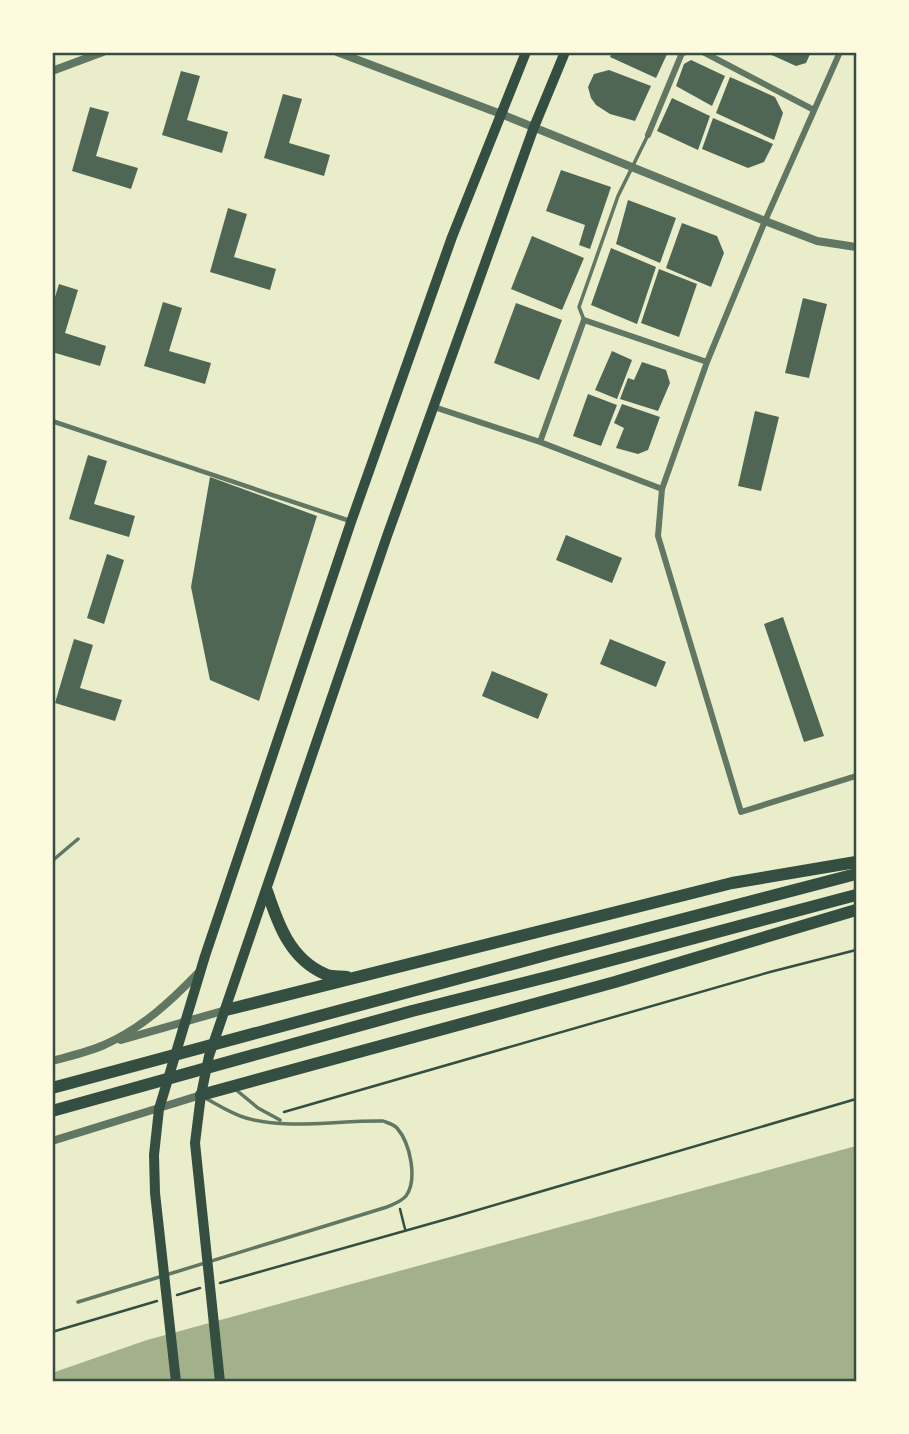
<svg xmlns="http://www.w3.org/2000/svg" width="909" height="1434" viewBox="0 0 909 1434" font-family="Signika,sans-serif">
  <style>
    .water { fill: #a3b18a }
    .building { fill: #4f6655 }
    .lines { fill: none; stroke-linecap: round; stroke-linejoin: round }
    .path { stroke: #344e41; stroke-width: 2.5 }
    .service { stroke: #617663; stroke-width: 3.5 }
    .pedestrian { stroke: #617663; stroke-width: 4.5 }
    .minor { stroke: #617663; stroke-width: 6 }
    .tertiary { stroke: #617663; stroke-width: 8 }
    .primary { stroke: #344e41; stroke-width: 10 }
    .motorway { stroke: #344e41; stroke-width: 12 }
    .neatline { fill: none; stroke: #344e41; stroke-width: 2.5 }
  </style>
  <rect width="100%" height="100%" fill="#e9edc9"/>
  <path class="water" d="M856,1146V1381L53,1382L52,1373L147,1340Z"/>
  <path class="building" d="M612,52H668L656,78L610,57Z
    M765,52H811L806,63L796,66Z
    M691,60L725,76L712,106L676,86L684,64Z
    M609,70L651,86L635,121L610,114L596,105L591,98L588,87L594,74Z
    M181,71L200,76L187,120L228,132L222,153L162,135Z
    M730,77L775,97L783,113L774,140L716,113Z
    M283,94L302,99L289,143L330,155L324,176L264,158Z
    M672,98L710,116L698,150L657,131Z
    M90,107L109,112L96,156L138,168L131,189L72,171Z
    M713,118L773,144L764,162L748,168L702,149Z
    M561,170L611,187L590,249L579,245L585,225L546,211Z
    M628,200L676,218L660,263L616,244Z
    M228,208L247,214L234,257L276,269L270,290L210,272Z
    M682,223L717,236L724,253L711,287L666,268Z
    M532,236L584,258L562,310L511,289Z
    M611,248L656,267L637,324L591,305Z
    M659,269L697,284L679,337L641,323Z
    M59,284L78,290L65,333L106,346L100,366L52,352V307Z
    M803,298L827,304L809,378L785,373Z
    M163,302L182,308L169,351L211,363L205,384L144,366Z
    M516,303L562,320L539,380L494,363Z
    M612,351L632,360L617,399L595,390Z
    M642,362L666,370L670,383L658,411L620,399L628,378L634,380Z
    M588,394L617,405L601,446L573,436Z
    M622,404L660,417L648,450L638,454L616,448L624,428L614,423Z
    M755,411L779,417L761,491L738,486Z
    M88,455L107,461L94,504L135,516L129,537L69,519Z
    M210,477L317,516L259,701L210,680L191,587Z
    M566,535L622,558L612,583L556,560Z
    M107,554L124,560L104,624L87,618Z
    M783,617L824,736L804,742L764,624Z
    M74,639L93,645L80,688L122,700L115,721L55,703Z
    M610,639L666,662L656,687L600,664Z
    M492,671L548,694L538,719L482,696Z"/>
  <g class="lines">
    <path class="path" d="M284,1112L770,972L856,950
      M400,1209L405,1229
      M220,1283L454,1217L856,1099
      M177,1295L200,1288
      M52,1332L157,1301"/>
    <path class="service" d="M584,320L579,307L618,196L648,135
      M52,861L78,839
      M235,1089L258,1108L280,1120
      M78,1302L387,1207C393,1204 401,1202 406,1196C418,1179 410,1143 397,1128C393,1124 388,1123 383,1121C340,1120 287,1130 246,1118C232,1114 220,1106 207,1099"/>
    <path class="pedestrian" d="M52,421L350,521"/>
    <path class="minor" d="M703,52L814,110
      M840,52L765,221L707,362L662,489L658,536L741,812L856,776
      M648,135L682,53L686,52
      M434,407L540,442
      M662,489L540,442L584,320L707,362"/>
    <path class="tertiary" d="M337,52L501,114L765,221L817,241L856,247
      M52,71L103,52
      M121,1040L226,1010
      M52,1061C70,1056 88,1052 104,1045C141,1029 171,1001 198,973
      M52,1141L201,1095"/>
    <path class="primary" d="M176,1382L155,1193L154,1155L159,1109L205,956L351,522L452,237L526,52
      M220,1382L195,1143L201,1095L209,1056L387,536L534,127L565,52"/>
    <path class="motorway" d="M267,891C278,924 290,959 325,974C331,977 340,976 347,977
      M226,1010L732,883L856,862
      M52,1088L557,952L856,874
      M201,1095L615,982L856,910
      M52,1111L412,1011L563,973L856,895"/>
  </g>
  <rect width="909" height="1434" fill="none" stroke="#fefae0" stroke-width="108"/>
  <rect x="54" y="54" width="801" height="1326" class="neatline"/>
</svg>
